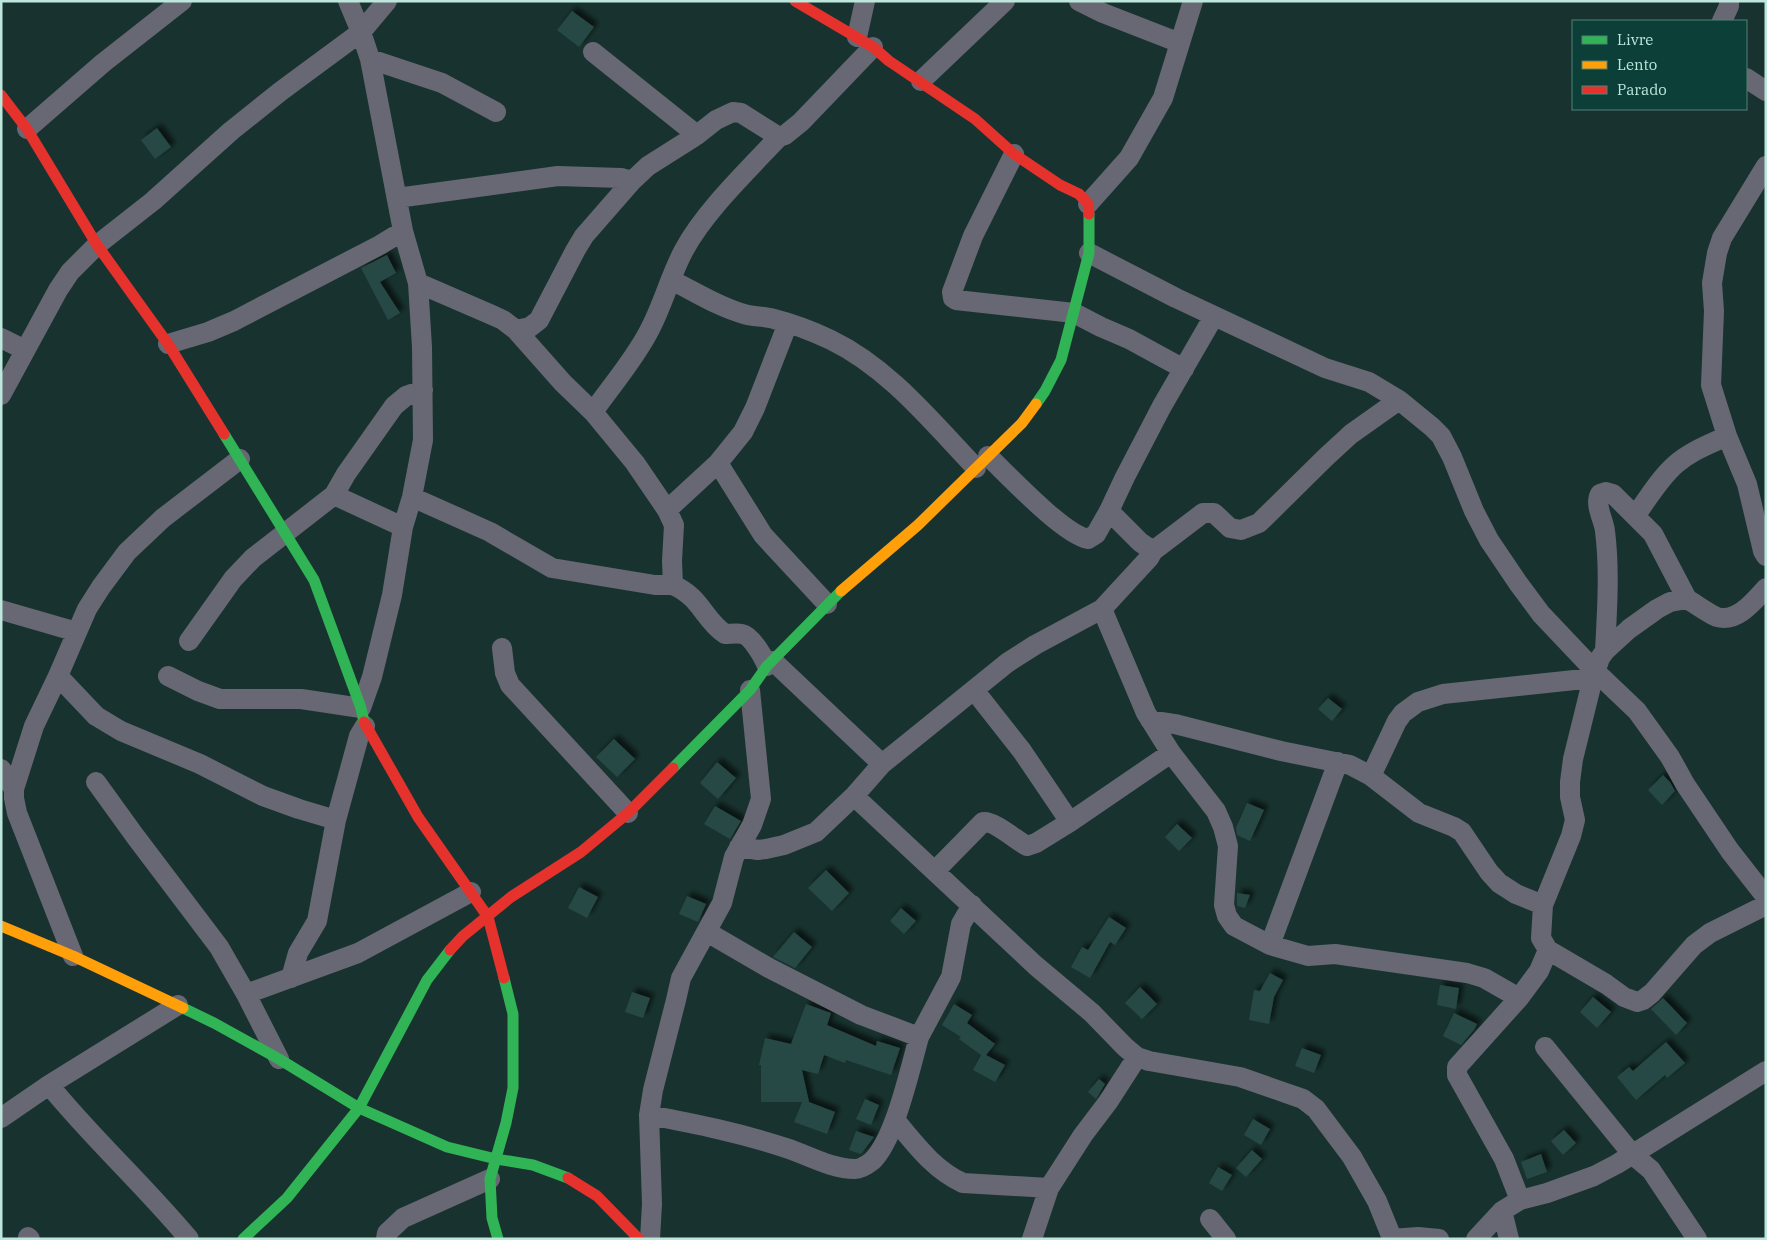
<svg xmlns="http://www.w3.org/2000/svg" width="1767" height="1240" viewBox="0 0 1767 1240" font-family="'IBM Plex Serif',serif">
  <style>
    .building { fill: #284844; filter: url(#shadow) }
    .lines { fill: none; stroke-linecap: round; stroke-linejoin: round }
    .street { stroke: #686874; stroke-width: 20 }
    .fast { stroke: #30b455; stroke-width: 11 }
    .slow { stroke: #ff9f0a; stroke-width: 11 }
    .jam { stroke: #e5322d; stroke-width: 11 }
  </style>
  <defs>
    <filter id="shadow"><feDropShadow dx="4.5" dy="-4.5" stdDeviation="2.5" flood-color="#0009"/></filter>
  </defs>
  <rect width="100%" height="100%" fill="#18332f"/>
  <path class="building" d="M572,11L594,27L579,47L557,30Z
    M157,128L171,147L155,159L141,140Z
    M387,255L396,273L380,282L400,313L388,320L361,268Z
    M1328,698L1342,709L1332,721L1318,709Z
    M614,739L635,759L617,777L596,757Z
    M717,762L736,778L718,799L700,783Z
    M1663,775L1670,782L1675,791L1662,805L1648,790Z
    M1247,803L1264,810L1250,841L1237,835L1236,828Z
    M715,806L741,821L730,839L704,824Z
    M1177,824L1192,838L1179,851L1165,837Z
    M826,870L849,893L832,911L808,888Z
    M579,887L598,897L587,918L568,908Z
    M1237,893L1250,895L1245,908L1237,906Z
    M687,896L706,904L698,922L679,914Z
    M901,908L916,921L904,934L890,921Z
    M1109,917L1126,928L1115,945L1110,942L1090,978L1071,967L1082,947L1088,950Z
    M794,932L812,947L795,968L773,957Z
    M1270,973L1283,980L1274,997L1269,1024L1249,1020L1254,990L1260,991Z
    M1440,985L1459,988L1456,1009L1437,1005Z
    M1140,987L1157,1004L1142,1019L1125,1003Z
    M632,992L650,998L643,1018L625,1012Z
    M1593,997L1611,1012L1597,1028L1580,1012Z
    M1663,998L1687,1023L1676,1035L1651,1009Z
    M806,1004L831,1013L827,1025L876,1046L877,1041L900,1048L891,1075L846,1060L845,1063L824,1055L818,1074L802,1070L809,1102L835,1112L827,1134L794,1122L802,1102H761V1065H759L765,1038L791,1044Z
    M954,1004L972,1015L967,1023L995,1044L986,1055L1005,1065L995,1082L973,1070L981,1055L959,1039L961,1037L942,1025Z
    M1454,1013L1477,1024L1474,1030L1461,1045L1443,1036Z
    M1666,1042L1685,1063L1667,1078L1665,1075L1636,1100L1617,1077L1629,1067L1633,1071Z
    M1302,1048L1321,1055L1314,1073L1295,1066Z
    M1099,1079L1105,1084L1096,1099L1088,1092Z
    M865,1099L879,1105L871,1125L856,1119Z
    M1253,1119L1270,1129L1261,1145L1244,1135Z
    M1564,1130L1576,1143L1563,1155L1551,1141Z
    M856,1131L874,1137L861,1154L849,1150Z
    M1252,1150L1262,1159L1246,1177L1236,1168Z
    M1541,1154L1547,1172L1527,1179L1521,1162Z
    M1218,1167L1232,1175L1222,1191L1209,1183Z"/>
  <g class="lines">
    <path class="street" d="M1079,1L1103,13L1180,43
      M1722,21L1729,6V1
      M857,37L865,1
      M593,52L697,135
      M370,59L442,83L496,112
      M1746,78L1766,91
      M921,81L1005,1
      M27,129L103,63L182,1
      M1014,154L973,236L952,292L953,298L956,300L1074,313L1101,327L1129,339L1184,369
      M1766,166L1722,238L1717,253L1712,283L1714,311L1711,385L1727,436L1747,484L1763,551L1766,556
      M397,198L558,176L621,178L632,181
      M1088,204L1129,158L1163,98L1193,1
      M1089,253L1176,298L1325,368L1369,382L1399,400L1432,427L1441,436L1452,457L1474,511L1489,540L1518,583L1541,614L1595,671L1637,711L1670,757L1685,784L1730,851L1766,897
      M671,280C694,291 718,307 744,314C753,317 764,316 774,319C794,324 812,331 831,340C889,368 932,422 976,468
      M418,283L492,315L503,320L516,330L530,327L539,320L575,251L584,236L632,181L648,166L697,135L716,120L733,112L741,113L779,137L785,135L801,122L873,47
      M1,338L25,350
      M168,344L208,332L234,321L380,245L403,231
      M1,395L58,290L70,272L97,245L153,201L231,131L281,91L361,32L387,1
      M1399,400L1351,434L1326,457L1259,523L1241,530L1230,528L1214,513H1203L1153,551L1149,558L1102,609L1146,713L1171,753L1216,811L1223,827L1228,846L1224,905L1227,916L1234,926L1270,945L1308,956L1335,954L1467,973L1484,978L1519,998
      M593,412C612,385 634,360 649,331C663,305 670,276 684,250C705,211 748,170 779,137
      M988,456C1009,476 1063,534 1088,539L1096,534L1109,511L1125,477L1162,406L1214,316
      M718,463L763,535L827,604
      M334,495L403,527
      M412,497L490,532L552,568L655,585H673L672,561L674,525L667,510L635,463L593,412L563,383L516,330
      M667,510L718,463L743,432L755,408L788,323
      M1109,511L1140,542L1153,551
      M1636,515C1648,498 1660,478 1676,464C1691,451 1710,444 1727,436
      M673,585C702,598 703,619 725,634C730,634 737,633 742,634C752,636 764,658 767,666
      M1766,588C1754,601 1737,623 1717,617C1711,615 1694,603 1687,599L1670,602L1657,609L1629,629L1605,651L1600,658L1593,678L1573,759L1570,782V797L1575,820L1571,836L1543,905L1541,938L1548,950L1606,984L1624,997L1637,1002L1643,1000L1652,993L1694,945L1710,933L1766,905
      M1,610L77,632
      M189,641L233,579L253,558L334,495L346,474L394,406L406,396L423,390
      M502,648L505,673L510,685L628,813
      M1605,651C1607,611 1610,571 1605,531C1604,520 1594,505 1600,494L1606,492L1613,494L1653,534L1687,599
      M58,676L96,716L121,731L200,764L263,796L299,809L336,820
      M168,676L198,691L220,699H301L361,708L372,677L392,595L403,527L412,497L423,440L422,347L418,283L403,231L370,59L361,32L348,1
      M974,690L1022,751L1070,822
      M1150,720L1175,724L1281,751L1350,765L1371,776L1419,813L1454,827L1462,832L1489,872L1499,883L1516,894L1543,905
      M882,764L1007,663L1035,645L1102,609
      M1,769L14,789
      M1371,776L1397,721L1403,713L1418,702L1443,694L1593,678
      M96,782L135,836L219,947L246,994L279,1059
      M854,796L1036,966L1092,1013L1125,1047L1137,1057L1149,1061L1240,1077L1303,1099L1316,1109L1352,1157L1377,1201L1392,1238
      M739,847L758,850L766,849L784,845L816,832L854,796L882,764L773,661
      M935,871L983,822C993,820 1016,840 1027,846L1036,843L1070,822L1171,753
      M707,932L769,968L861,1015L919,1037L951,977L961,924L972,905
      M1270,945L1338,762
      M73,956L17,813L14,798V789L34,726L58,676L87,609L101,587L127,552L163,518L240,459
      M291,978L298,953L317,921L336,820L359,736L365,726
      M246,994L358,953L471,892
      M1545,1047L1632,1154L1651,1170L1697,1239
      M49,1085C93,1139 144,1185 189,1239
      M649,1115C696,1124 741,1133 786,1148C808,1155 831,1169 855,1169C861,1169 867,1165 872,1161C895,1139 910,1069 919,1037
      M1,1118L49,1085L178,1005
      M895,1120C915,1144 934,1170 963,1183L1049,1188
      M1520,1200L1504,1159L1457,1075V1067L1519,998L1539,971L1548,950
      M1502,1211L1509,1239
      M1210,1219L1226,1239
      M28,1237L30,1239
      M386,1239L387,1233L403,1218L490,1179
      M650,1239L652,1204L649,1115L653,1090L676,1000L681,978L722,903L734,857L752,825L761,799L750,690
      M1032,1239L1049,1188L1083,1135L1108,1102L1137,1057
      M1391,1239L1418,1237L1439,1239
      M1476,1239L1502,1211L1520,1200L1547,1193L1594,1176L1617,1164L1766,1071"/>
    <path class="fast" d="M1036,404L1045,391L1061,360L1089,253V214
      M224,434L314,580L361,708L364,722
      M673,768L750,690L767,666L841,591
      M183,1008L214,1023L279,1059L359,1108L447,1147L496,1159L533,1165L568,1178
      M243,1239L287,1198L359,1108L427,980L450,950
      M498,1239L492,1218L490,1179L506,1123L513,1088V1014L504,978"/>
    <path class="slow" d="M841,591L918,525L1022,423L1036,404
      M1,926L73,956L183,1008"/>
    <path class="jam" d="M795,1L873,47L889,61L975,119L1014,154L1060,185L1079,194L1088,204L1089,214
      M1,95L27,129L97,245L168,344L224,434
      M364,722L418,817L488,917L504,978
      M450,950L463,936L511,897L581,852L628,813L673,768
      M568,1178L597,1196L639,1239"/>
  </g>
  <rect width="1767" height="1240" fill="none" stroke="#bde7dd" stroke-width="5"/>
  <rect x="1572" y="20" width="175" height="90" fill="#0c3f37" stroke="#538279"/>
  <rect x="1582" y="36" width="25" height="8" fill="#30b455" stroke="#538279"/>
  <text x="1617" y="45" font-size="15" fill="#bde7dd">Livre</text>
  <rect x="1582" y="61" width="25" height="8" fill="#ff9f0a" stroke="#538279"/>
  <text x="1617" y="70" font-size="15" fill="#bde7dd">Lento</text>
  <rect x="1582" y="86" width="25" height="8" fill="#e5322d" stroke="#538279"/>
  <text x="1617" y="95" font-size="15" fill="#bde7dd">Parado</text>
</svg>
